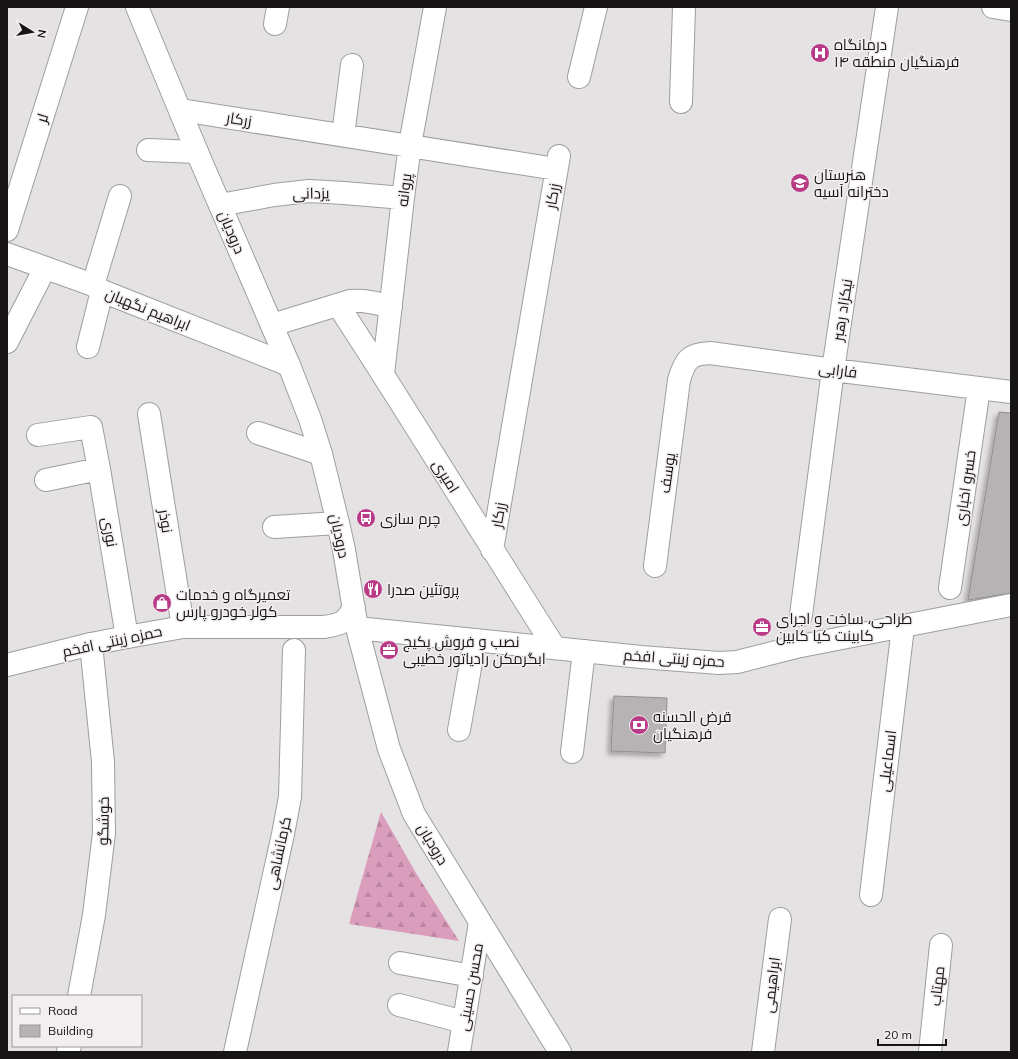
<svg xmlns="http://www.w3.org/2000/svg" width="1018" height="1059" viewBox="0 0 1018 1059" font-family="Mulish,Cairo,sans-serif">
  <style>
    .forest { fill: url(#forest-firs) }
    .building { fill: #b6b3b4; stroke: #928e90; filter: url(#shadow) }
    .lines { fill: none; stroke-linecap: round; stroke-linejoin: round }
    .street-casing { stroke: #a09d9f; stroke-width: 24 }
    .secondary-casing { stroke: #a09d9f; stroke-width: 24 }
    .street { stroke: #fff; stroke-width: 22 }
    .secondary { stroke: #fff; stroke-width: 22 }
    .labels { text-anchor: middle; dominant-baseline: central; stroke-width: 3; stroke-linejoin: round; paint-order: stroke }
    .poi-label { font-size: 15px; fill: #161415; stroke: #f3eff1; text-anchor: start }
    .street-label { font-size: 15px; fill: #161415; stroke: #f3eff1 }
  </style>
  <defs>
    <pattern id="forest-firs" width="22" height="20" patternUnits="userSpaceOnUse"><rect width="22" height="20" fill="#db9dbc"/><path d="M5 1l3.5 6h-7zM16 11l3.5 6h-7z" fill="#bb86a1"/></pattern>
    <filter id="shadow"><feDropShadow dx="-3.5" dy="3.5" stdDeviation="2" flood-color="#0004"/></filter>
  </defs>
  <rect width="100%" height="100%" fill="#e5e2e3"/>
  <path class="forest" d="M381,812L416,873L459,941L349,924Z"/>
  <path class="building" d="M999,412L1011,413V593L968,600Z
    M614,696L667,698L665,753L611,751Z"/>
  <g class="lines">
    <defs>
      <path id="street" d="M993,7L1011,10
        M275,24L278,7
        M579,77L596,7
        M681,102L684,7
        M181,110L556,169
        M343,135L352,65
        M148,150L197,152
        M220,205L274,195L309,191L344,193L403,198
        M7,230L77,7
        M7,254L93,285L102,291L289,365
        M93,285L120,196
        M338,305C412,418 482,534 555,648
        M272,325L350,301C365,300 377,303 391,307
        M7,342L45,268
        M88,347L102,291
        M383,374L403,198L410,145L435,7
        M149,414L183,627
        M258,433L321,454
        M38,435L91,427L99,469L127,637
        M46,480L99,469
        M274,527L338,523
        M492,550L559,156
        M655,566L679,380C685,360 689,354 710,353L833,370L1011,392
        M950,588L979,388
        M801,615L833,370L887,7
        M459,730L475,640
        M572,752L584,651
        M871,895L903,627
        M400,963L472,976
        M79,996L94,915L104,833L103,762L91,644
        M399,1005L464,1022
        M68,1052L70,1046
        M235,1052L283,834L290,797L294,650
        M459,1052L480,922
        M763,1052L780,919
        M930,1052L941,945"/>
      <path id="secondary" d="M137,7L197,152L289,365L310,419L321,454L338,523L344,550L357,628L389,749L414,814L560,1052
        M357,628L641,657L719,663L737,662L796,647L1011,605
        M7,665L91,644L127,637L183,627H324C341,624 344,624 354,608"/>
    </defs>
    <use href="#street" class="street-casing"/>
    <use href="#secondary" class="secondary-casing"/>
    <use href="#street" class="street"/>
    <use href="#secondary" class="secondary"/>
  </g>
  <defs>
    <symbol id="hospital-disc" viewBox="-11 -11 22 22"><circle r="9.5" fill="#b93a86" stroke="#f3eff1"/><path d="M-5-5h3v3.5h4V-5h3V5h-3V1.5h-4V5h-3Z" fill="#fff"/></symbol>
    <symbol id="school-disc" viewBox="-11 -11 22 22"><circle r="9.5" fill="#b93a86" stroke="#f3eff1"/><path d="M0-5L7-2L0 1L-7-2ZM-4 1L0 2.5L4 1V4Q0 6-4 4Z" fill="#fff"/></symbol>
    <symbol id="bus-disc" viewBox="-11 -11 22 22"><circle r="9.5" fill="#b93a86" stroke="#f3eff1"/><path d="M-5-6H5V4H4V6H2V4H-2V6H-4V4H-5ZM-3.5-4V0h7V-4ZM-3.5 1.2v1.5H-2V1.2ZM2 1.2v1.5H3.5V1.2Z" fill="#fff"/></symbol>
    <symbol id="restaurant-disc" viewBox="-11 -11 22 22"><circle r="9.5" fill="#b93a86" stroke="#f3eff1"/><path d="M-5-6h1v4h1v-4h1v4h1v-4h1v5L-1.5 .5V6h-2V.5L-5-1ZM5-6V6H3V1.5H1.5Q1.5-4 5-6Z" fill="#fff"/></symbol>
    <symbol id="shop-disc" viewBox="-11 -11 22 22"><circle r="9.5" fill="#b93a86" stroke="#f3eff1"/><path d="M-5-2.5h2.3a2.7 3.5 0 0 1 5.4 0H5L5.5 6h-11ZM-1.5-2.5h3a1.5 2.3 0 0 0-3 0Z" fill="#fff"/></symbol>
    <symbol id="office-disc" viewBox="-11 -11 22 22"><circle r="9.5" fill="#b93a86" stroke="#f3eff1"/><path d="M-6-3h4V-5.5h4V-3h4V5H-6ZM-1-4.5V-3h2v-1.5ZM-6 0V1H6V0Z" fill="#fff"/></symbol>
    <symbol id="bank-disc" viewBox="-11 -11 22 22"><circle r="9.5" fill="#b93a86" stroke="#f3eff1"/><path d="M-6-4H6V4H-6ZM0-2.3a2.3 2.3 0 1 0 0 4.6a2.3 2.3 0 1 0 0-4.6Z" fill="#fff"/></symbol>
  </defs>
  <g fill-rule="evenodd">
    <use href="#hospital-disc" x="809" y="42" width="22" height="22"/>
    <use href="#school-disc" x="789" y="172" width="22" height="22"/>
    <use href="#bus-disc" x="355" y="507" width="22" height="22"/>
    <use href="#restaurant-disc" x="362" y="578" width="22" height="22"/>
    <use href="#shop-disc" x="151" y="592" width="22" height="22"/>
    <use href="#office-disc" x="751" y="616" width="22" height="22"/>
    <use href="#office-disc" x="378" y="639" width="22" height="22"/>
    <use href="#bank-disc" x="628" y="714" width="22" height="22"/>
  </g>
  <g class="labels">
    <g class="poi-label">
      <text x="834" y="44">درمانگاه<tspan x="834" dy="17">فرهنگیان منطقه ۱۴</tspan></text>
      <text x="814" y="174">هنرستان<tspan x="814" dy="17">دخترانه آسیه</tspan></text>
      <text x="380" y="518">چرم سازی</text>
      <text x="387" y="589">پروتئین صدرا</text>
      <text x="176" y="594">تعمیرگاه و خدمات<tspan x="176" dy="17">کولر خودرو پارس</tspan></text>
      <text x="776" y="618">طراحی، ساخت و اجرای<tspan x="776" dy="17">کابینت کیا کابین</tspan></text>
      <text x="403" y="641">نصب و فروش پکیج<tspan x="403" dy="17">ابگرمکن رادیاتور خطیبی</tspan></text>
      <text x="653" y="716">قرض الحسنه<tspan x="653" dy="17">فرهنگیان</tspan></text>
    </g>
    <g class="street-label">
      <text transform="translate(42 118) rotate(-73)">لر</text>
      <text transform="translate(239 119) rotate(9)">زرکار</text>
      <text transform="translate(404 190) rotate(-83)">پروانه</text>
      <text transform="translate(311 193) rotate(-1)">یزدانی</text>
      <text transform="translate(552 196) rotate(-80)">زرکار</text>
      <text transform="translate(232 232) rotate(67)">درودیان</text>
      <text transform="translate(148 309) rotate(22)">ابراهیم نگهبان</text>
      <text transform="translate(842 310) rotate(-81)">نیکزاد رهبر</text>
      <text transform="translate(838 370) rotate(7)">فارابی</text>
      <text transform="translate(667 473) rotate(-82)">یوسف</text>
      <text transform="translate(446 476) rotate(58)">امیری</text>
      <text transform="translate(965 488) rotate(-82)">خسرو اخباری</text>
      <text transform="translate(498 515) rotate(-80)">زرکار</text>
      <text transform="translate(166 521) rotate(81)">نوذر</text>
      <text transform="translate(110 532) rotate(80)">نوری</text>
      <text transform="translate(340 536) rotate(78)">درودیان</text>
      <text transform="translate(112 641) rotate(-12)">حمزه زینتی افخم</text>
      <text transform="translate(674 658) rotate(4)">حمزه زینتی افخم</text>
      <text transform="translate(887 761) rotate(-83)">اسماعیلی</text>
      <text transform="translate(103 821) rotate(-89)">خوشگو</text>
      <text transform="translate(433 844) rotate(59)">درودیان</text>
      <text transform="translate(278 853) rotate(-78)">کرمانشاهی</text>
      <text transform="translate(771 985) rotate(-83)">ابراهیمی</text>
      <text transform="translate(937 986) rotate(-84)">مهتاب</text>
      <text transform="translate(470 987) rotate(-80)">محسن حسینی</text>
    </g>
  </g>
  <rect width="1018" height="1059" fill="none" stroke="#161415" stroke-width="16"/>
  <rect x="12" y="995" width="130" height="52" fill="#f3eff1" stroke="#9b9799"/>
  <rect x="20" y="1008" width="20" height="6" fill="#ffffff" stroke="#9b9799"/>
  <text x="48" y="1015" font-size="12" fill="#161415">Road</text>
  <rect x="20" y="1025" width="20" height="12" fill="#b6b3b4" stroke="#9b9799"/>
  <text x="48" y="1035" font-size="12" fill="#161415">Building</text>
  <g transform="translate(32 32) rotate(101)" stroke="#f3eff1" stroke-width="3" paint-order="stroke">
  <path d="M0-3L7 15L0 10L-7 15Z" fill="#161415"/>
  <text y="-6" font-size="11" font-weight="bold" text-anchor="middle" fill="#161415">N</text>
  </g>
  <path d="M878 1039v6h68v-6" fill="none" stroke="#161415" stroke-width="2"/>
  <text x="884" y="1039" font-size="12" fill="#161415" stroke="#f3eff1" stroke-width="3" paint-order="stroke">20 m</text>
</svg>
